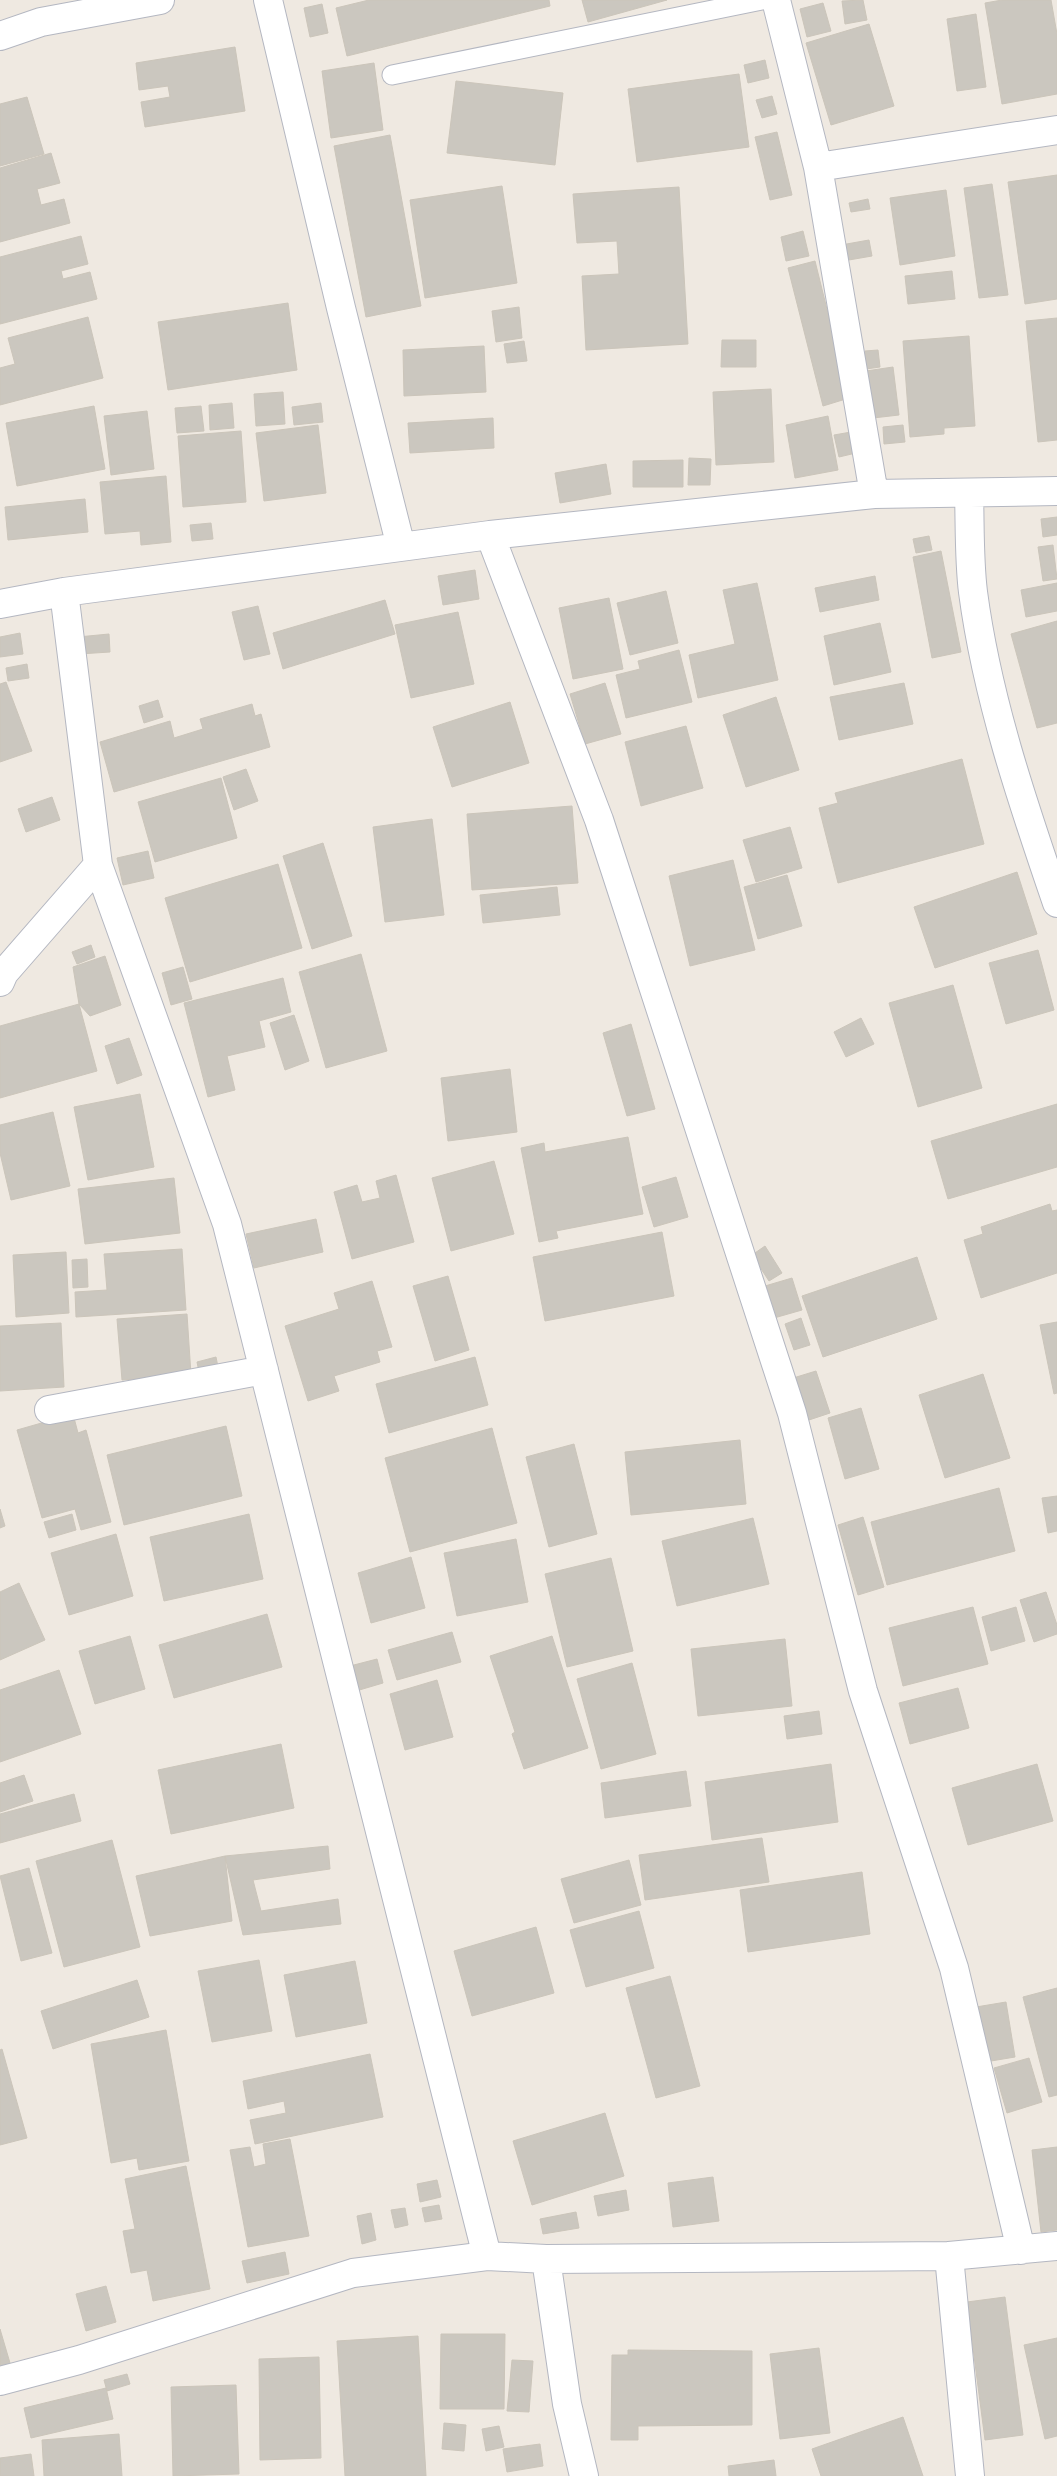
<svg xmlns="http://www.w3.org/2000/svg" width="1057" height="2476" viewBox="0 0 1057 2476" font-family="'Fira Sans Condensed',sans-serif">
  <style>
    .building { fill: #cbc7bf; stroke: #cbc5ba }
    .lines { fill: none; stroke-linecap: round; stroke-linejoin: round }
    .service-casing { stroke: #b4b7c1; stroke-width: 21 }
    .minor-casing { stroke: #b4b7c1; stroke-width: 30 }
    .service { stroke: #fff; stroke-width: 19 }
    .minor { stroke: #fff; stroke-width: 28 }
  </style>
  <rect width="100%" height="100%" fill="#efe9e1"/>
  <path class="building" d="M369,0H549L550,6L347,56L336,8Z
    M582,0H667L588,22Z
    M863,0L867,20L845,24L842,1Z
    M1002,0H1051L1057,34V94L1002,104L985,3Z
    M823,3L831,31L807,37L800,9Z
    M322,4L328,33L310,37L304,8Z
    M976,14L986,87L957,91L947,19Z
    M869,24L894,106L831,125L806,43Z
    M235,47L245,111L145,127L141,102L170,97L168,86L139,90L136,63Z
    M765,60L769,78L748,83L744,65Z
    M374,63L383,130L331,138L322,71Z
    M739,74L749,147L637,162L628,89Z
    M456,81L563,93L555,165L447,153Z
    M772,96L777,114L762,118L756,100Z
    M27,97L44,154L0,166V104Z
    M777,132L792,195L770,200L755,137Z
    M390,135L421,306L366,317L334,146Z
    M51,153L60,183L37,189L41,205L64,199L70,223L0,242V168Z
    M1057,175V299L1025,304L1008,182Z
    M992,184L1008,295L979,298L964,188Z
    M502,186L517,283L425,298L410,200Z
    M679,187L688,344L586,350L582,276L619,274L617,241L577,243L573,194Z
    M946,190L955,256L900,265L890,198Z
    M868,199L870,209L851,212L849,203Z
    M803,231L809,256L786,261L781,237Z
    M81,236L88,264L61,271L63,279L90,272L97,299L0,324V257Z
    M869,240L872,256L843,261L841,245Z
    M815,261L849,398L823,406L788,268Z
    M952,271L955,299L908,304L905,276Z
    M288,303L297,370L168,390L158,322Z
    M519,307L522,338L496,342L492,311Z
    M88,317L103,378L0,405V368L15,364L8,338Z
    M1057,318V440L1038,442L1026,321Z
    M969,336L975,426L944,428V434L910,437L903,341Z
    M722,340H756V367H721Z
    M524,341L527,361L507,363L504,344Z
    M484,346L486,392L404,396L403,350Z
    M878,350L880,367L866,369L865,351Z
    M893,367L899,415L873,418L866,371Z
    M771,389L774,462L716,465L713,392Z
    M283,392L285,424L256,426L254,394Z
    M232,403L234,428L210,430L209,405Z
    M321,403L323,422L294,425L292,407Z
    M94,406L105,469L17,486L6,423Z
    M201,406L204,431L177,433L175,408Z
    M147,411L154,469L111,475L104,416Z
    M828,416L838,470L795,478L786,425Z
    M493,418L494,448L410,453L408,423Z
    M318,425L326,493L264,501L256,433Z
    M903,425L905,442L884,444L883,427Z
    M241,431L246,502L183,507L178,436Z
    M851,432L856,453L839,457L834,435Z
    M689,458L711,459L710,485H688Z
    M683,460V487H633V461Z
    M606,464L611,494L560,503L555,473Z
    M166,476L171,542L141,545L140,531L105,534L100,482Z
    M85,499L88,532L8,540L5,507Z
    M1057,517V535L1043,537L1041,519Z
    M211,523L213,539L192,541L190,525Z
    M929,536L932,550L916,553L913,539Z
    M1053,545L1057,579L1043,581L1038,547Z
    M941,551L961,652L932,658L913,557Z
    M475,570L479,599L443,605L438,576Z
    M875,576L879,600L820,612L815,588Z
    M757,583L778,680L698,698L689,655L735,644L723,590Z
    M1057,583V611L1026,617L1021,590Z
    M666,591L678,643L630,655L617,603Z
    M609,598L623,669L573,679L559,608Z
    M385,600L395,634L283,669L273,633Z
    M258,606L270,654L244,660L232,612Z
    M458,612L474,684L411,698L395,625Z
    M1057,621V723L1037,728L1011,634Z
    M880,623L891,672L834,685L824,636Z
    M20,633L23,654L0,657V637Z
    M109,634L110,652L79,654L78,637Z
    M679,650L692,702L626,718L616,675L640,669L638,661Z
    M27,664L29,678L8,681L6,668Z
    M6,682L32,751L0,762V684Z
    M605,683L621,734L585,744L570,694Z
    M904,683L913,724L839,740L830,697Z
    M776,697L799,770L746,787L723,715Z
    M158,700L163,717L144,723L139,706Z
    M510,702L529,763L452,787L433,727Z
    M252,704L255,716L261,714L270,747L114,792L100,742L170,721L174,738L203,729L200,719Z
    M686,726L703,788L641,806L625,742Z
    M962,759L984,844L838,883L819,808L838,803L835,793Z
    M246,769L258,801L234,810L223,777Z
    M221,778L237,838L155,862L138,802Z
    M52,797L60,820L26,832L18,809Z
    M572,806L578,883L472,890L467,814Z
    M432,819L444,915L385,922L373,827Z
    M790,827L802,868L756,882L743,840Z
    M323,843L352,936L312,949L283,856Z
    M148,851L154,878L123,885L117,858Z
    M733,860L755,950L690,966L669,876Z
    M278,864L302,948L190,982L165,898Z
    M1017,872L1037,934L935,968L914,907Z
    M787,875L802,926L758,939L744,887Z
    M557,887L560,915L483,923L480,895Z
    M91,945L95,957L77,964L72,952Z
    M1038,950L1054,1010L1006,1024L989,963Z
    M361,954L387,1051L326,1068L299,972Z
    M105,956L121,1005L90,1016L79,1004L73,967Z
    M183,967L192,999L171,1005L162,973Z
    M283,978L291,1012L259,1021L265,1047L227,1056L235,1090L208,1097L184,1003Z
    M953,985L982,1088L918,1107L889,1003Z
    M79,1004L97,1071L0,1098V1026Z
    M294,1015L309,1061L285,1070L270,1023Z
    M861,1018L874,1044L846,1057L834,1032Z
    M631,1024L655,1109L627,1116L603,1033Z
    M129,1038L142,1075L117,1084L105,1046Z
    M510,1069L517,1132L448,1141L441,1078Z
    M140,1094L154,1167L88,1180L74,1107Z
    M1057,1104V1167L948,1199L931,1141Z
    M53,1112L70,1186L11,1200L0,1153V1125Z
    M628,1137L643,1214L556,1231L558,1238L539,1242L521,1148L544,1143L545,1152Z
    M494,1161L514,1234L451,1251L432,1178Z
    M396,1175L414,1242L352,1259L334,1192L357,1185L362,1202L380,1198L376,1181Z
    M676,1177L688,1217L654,1227L642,1187Z
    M174,1178L180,1233L85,1244L78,1189Z
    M1050,1204L1052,1211L1057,1210V1273L981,1298L964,1240L983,1234L981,1227Z
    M316,1219L323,1252L254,1268L246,1234Z
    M662,1232L674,1296L545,1321L533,1257Z
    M765,1246L782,1273L769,1281L752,1255Z
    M182,1249L186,1310L76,1317L75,1292L107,1290L104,1254Z
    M66,1252L69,1313L16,1317L13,1255Z
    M917,1257L937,1319L823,1357L802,1296Z
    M87,1259L88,1287L73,1288L72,1260Z
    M448,1276L469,1350L435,1361L413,1286Z
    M792,1278L802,1310L774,1318L765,1286Z
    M372,1281L392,1347L377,1351L380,1362L334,1376L339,1391L308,1401L285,1326L339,1309L334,1293Z
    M187,1314L191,1375L122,1380L117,1319Z
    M801,1318L810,1345L794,1350L785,1324Z
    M1057,1322V1393L1054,1394L1040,1325Z
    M61,1323L64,1387L0,1391V1326Z
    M216,1357L219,1372L200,1377L197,1362Z
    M475,1357L488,1405L389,1433L376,1384Z
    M816,1371L830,1413L803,1422L790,1379Z
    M983,1374L1010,1458L945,1478L919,1395Z
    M861,1408L879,1469L845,1479L828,1418Z
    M73,1414L78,1433L86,1430L111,1522L81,1530L75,1509L42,1518L17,1430Z
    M226,1426L242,1496L124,1525L107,1455Z
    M492,1428L517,1523L410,1552L385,1458Z
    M740,1440L746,1504L631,1515L625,1452Z
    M574,1444L597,1534L549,1547L526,1457Z
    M999,1488L1015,1551L887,1585L871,1522Z
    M1057,1496V1531L1048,1533L1042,1498Z
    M0,1509L5,1526L0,1528Z
    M72,1514L76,1530L49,1538L44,1522Z
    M249,1514L263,1579L164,1601L150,1537Z
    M863,1517L884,1587L858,1595L838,1525Z
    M753,1518L769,1584L677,1606L662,1541Z
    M116,1534L133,1596L69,1615L51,1553Z
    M516,1539L528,1602L457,1616L444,1553Z
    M411,1557L425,1608L371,1623L358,1573Z
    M611,1558L633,1651L567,1667L545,1574Z
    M19,1583L45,1640L0,1660V1592Z
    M1046,1592L1057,1625V1634L1034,1642L1020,1600Z
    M973,1607L988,1664L903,1686L889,1628Z
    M1016,1607L1025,1641L991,1651L982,1617Z
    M267,1614L282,1667L174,1698L159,1645Z
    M452,1632L461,1662L397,1680L388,1650Z
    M130,1636L145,1689L95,1704L79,1651Z
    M552,1636L588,1748L524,1769L512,1734L515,1732L490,1656Z
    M785,1639L792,1706L698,1716L691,1649Z
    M377,1659L383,1683L356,1691L350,1666Z
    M632,1663L656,1754L601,1769L577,1679Z
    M59,1670L81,1734L0,1762V1690Z
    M437,1680L453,1737L405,1750L390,1694Z
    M958,1688L969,1728L910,1744L899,1703Z
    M819,1711L822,1734L787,1739L784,1716Z
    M281,1744L294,1808L171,1834L158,1770Z
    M831,1764L838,1822L712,1840L705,1782Z
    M1037,1764L1053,1821L968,1845L952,1788Z
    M686,1771L691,1806L605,1818L601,1783Z
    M24,1775L33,1801L0,1812V1783Z
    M74,1794L81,1821L0,1843V1814Z
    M762,1838L769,1882L645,1900L639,1855Z
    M112,1840L140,1947L64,1967L36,1861Z
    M328,1846L330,1869L253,1880L261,1911L338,1899L341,1924L243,1935L225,1856Z
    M225,1856L232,1921L150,1936L136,1876Z
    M629,1860L641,1905L574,1923L561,1879Z
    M29,1868L52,1953L21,1961L0,1876Z
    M862,1872L870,1934L748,1952L740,1890Z
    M639,1911L654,1968L586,1987L570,1930Z
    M536,1927L554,1993L472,2016L454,1951Z
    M259,1960L272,2031L212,2042L198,1971Z
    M355,1961L367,2023L296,2037L284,1975Z
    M670,1976L700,2086L656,2098L626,1988Z
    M137,1980L149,2017L53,2049L41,2011Z
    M1057,1988V2095L1049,2097L1023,1997Z
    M1006,2002L1015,2057L985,2062L976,2007Z
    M166,2030L189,2161L139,2170L137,2158L111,2163L91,2044Z
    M2,2049L27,2138L0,2145V2050Z
    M370,2054L383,2117L255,2144L250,2120L286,2113L284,2101L248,2109L243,2081Z
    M1029,2058L1042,2102L1007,2113L994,2068Z
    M605,2113L624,2176L532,2205L513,2141Z
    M290,2139L309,2236L248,2247L230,2150L250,2147L254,2167L266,2164L263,2144Z
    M1057,2147V2230L1041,2232L1032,2150Z
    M186,2166L210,2289L153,2301L147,2270L131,2273L123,2231L135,2229L125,2179Z
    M713,2177L719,2221L673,2227L668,2183Z
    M437,2180L441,2197L420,2202L417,2184Z
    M626,2190L629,2210L598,2216L594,2196Z
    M439,2205L442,2219L425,2222L422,2208Z
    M405,2208L408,2225L395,2228L391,2210Z
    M576,2212L579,2228L543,2234L540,2219Z
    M371,2213L376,2240L362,2244L357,2216Z
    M285,2252L289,2274L247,2283L242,2261Z
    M106,2286L116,2322L86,2331L76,2294Z
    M1005,2297L1023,2435L985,2440L967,2302Z
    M0,2329L10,2363L0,2366Z
    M441,2334H505L504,2409H440Z
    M418,2336L426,2476H345L337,2341Z
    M1057,2338V2436L1045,2439L1024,2345Z
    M819,2348L830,2433L780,2439L770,2354Z
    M628,2350L752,2351V2425L638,2426V2440H611L612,2355H628Z
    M319,2357L321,2458L260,2460L259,2359Z
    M512,2360L533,2361L529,2412L507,2411Z
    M127,2374L130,2384L107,2391L104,2380Z
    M236,2385L239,2474L173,2476L171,2387Z
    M106,2388L113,2419L31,2438L24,2408Z
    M903,2417L923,2476H821L812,2449Z
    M444,2423L466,2425L464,2451L442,2449Z
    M499,2426L504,2447L486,2451L482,2429Z
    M119,2434L122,2476H44L42,2440Z
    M540,2444L543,2466L507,2472L503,2449Z
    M31,2454L34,2476H0V2458Z
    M774,2460L776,2476H729L728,2466Z"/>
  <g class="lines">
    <defs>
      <path id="service" d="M392,75L762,0"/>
      <path id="minor" d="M268,0L341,308L401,547
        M776,0L818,167L874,494
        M0,36L41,22L160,0
        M818,167L1057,130
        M969,493C970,526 969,560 973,592C987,698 1022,801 1057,903
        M490,535L599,820L792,1413L863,1691L954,1968L1021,2250
        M64,592L98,865L227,1224L487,2256
        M0,604L64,592L490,535L874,494L1057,491
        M0,982L4,973L98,865
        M49,1410L264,1370
        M949,2256L970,2476
        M546,2259L567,2404L584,2476
        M0,2381L79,2360L353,2273L487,2256L546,2259L949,2256L1057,2246"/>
    </defs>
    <use href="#service" class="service-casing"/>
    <use href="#minor" class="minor-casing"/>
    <use href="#service" class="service"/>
    <use href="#minor" class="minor"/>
  </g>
</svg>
